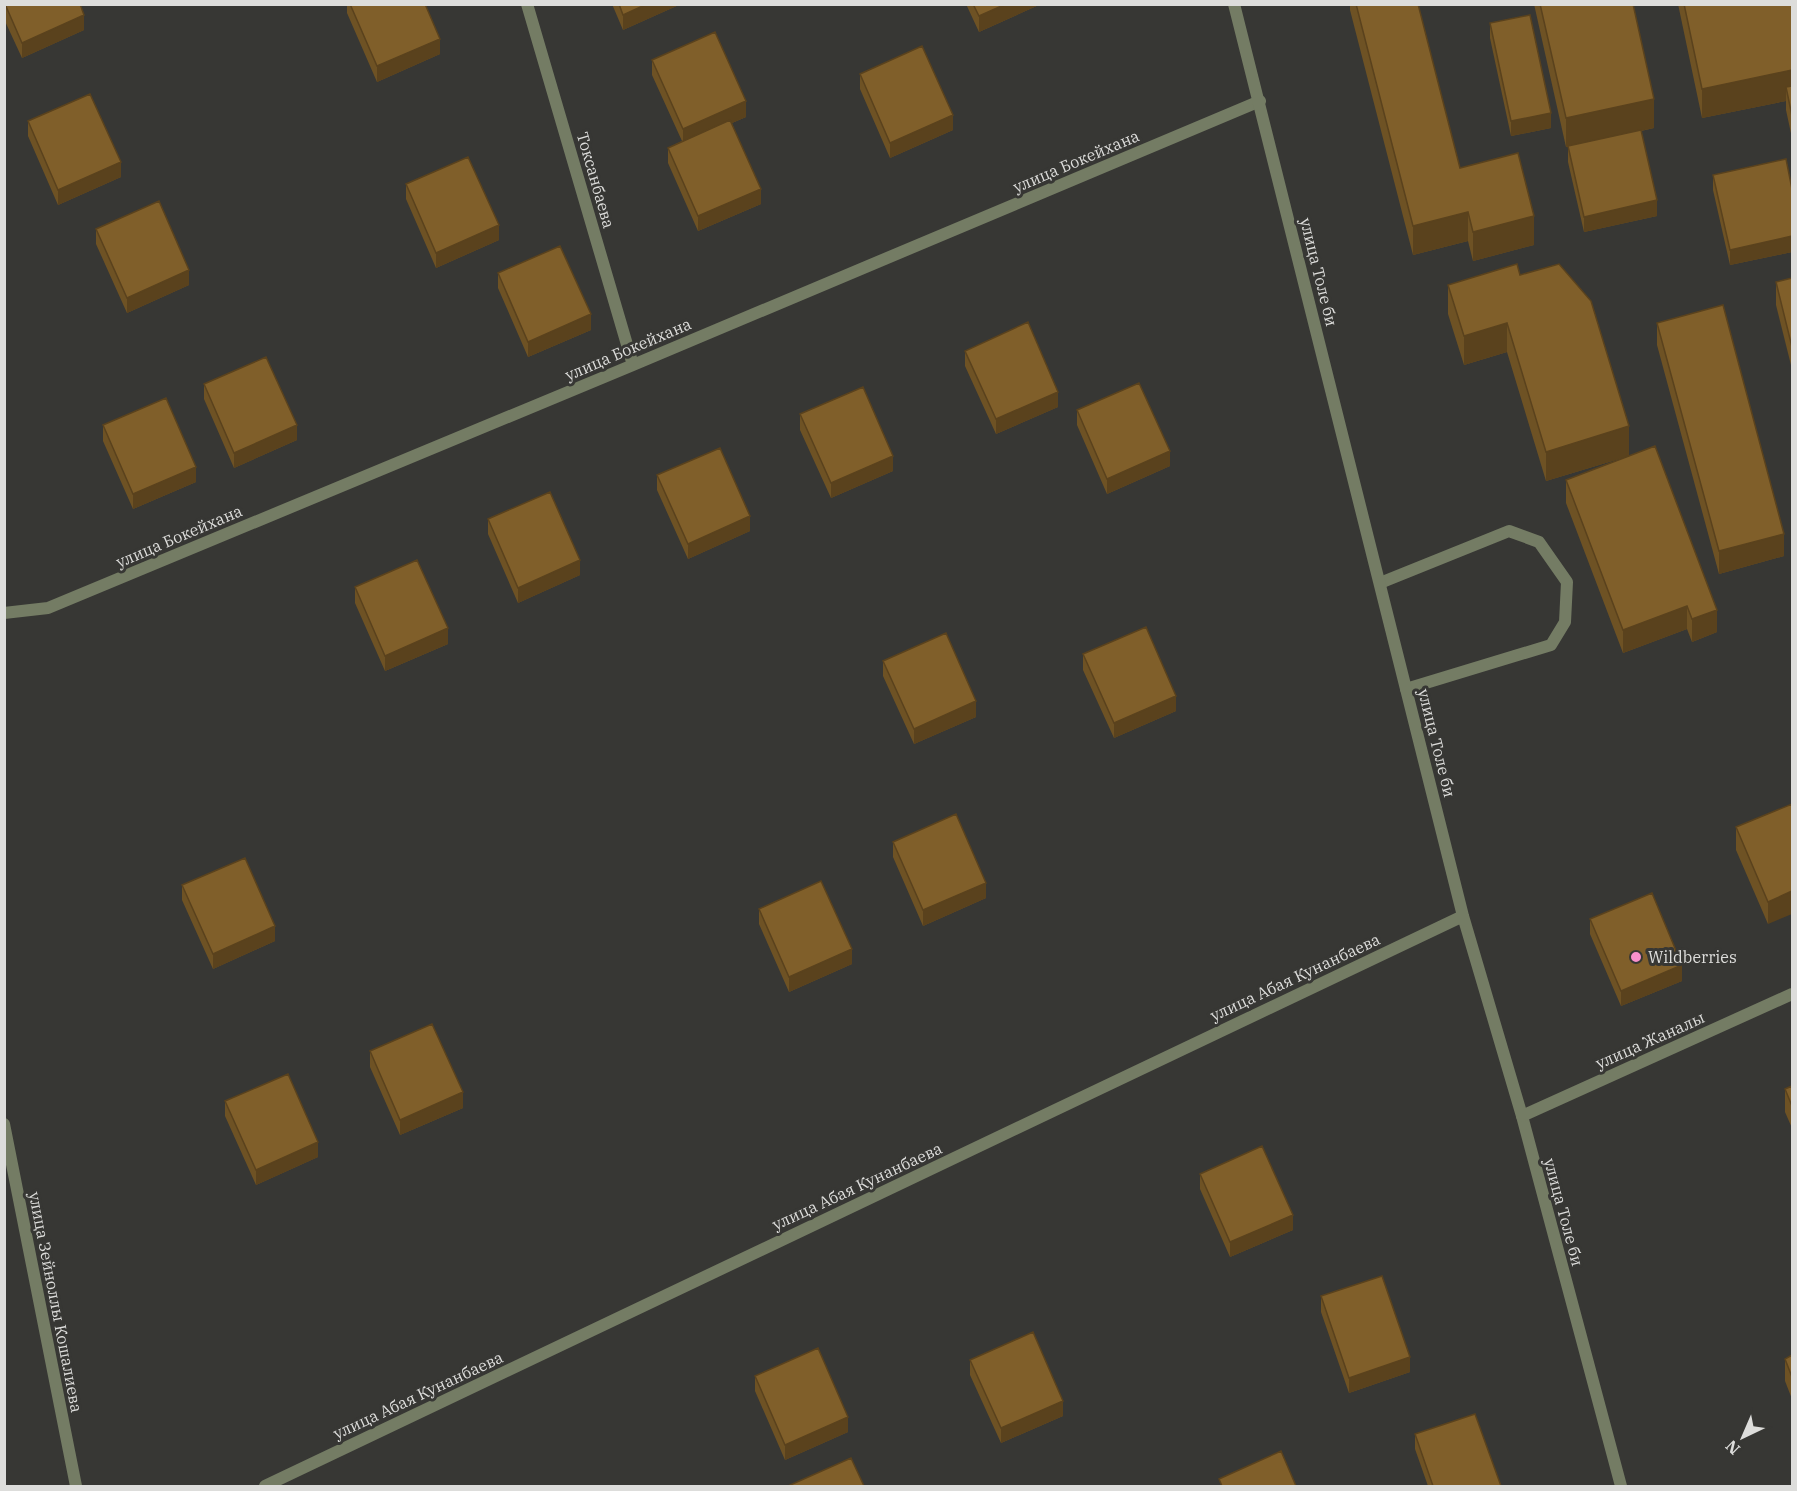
<svg xmlns="http://www.w3.org/2000/svg" width="1797" height="1491" font-family="'IBM Plex Serif',serif">
	<style>
		.lines { fill: none; stroke-linecap: round; stroke-linejoin: round }
		.service { stroke: #747c64; stroke-width: 12 }
		.minor { stroke: #747c64; stroke-width: 12 }
		.tertiary { stroke: #747c64; stroke-width: 12 }
		.wall { fill: #6e5224 }
		.shaded-wall { fill: #5a421d }
		.building { fill: #805f2a; stroke: #5a421d; stroke-width: 1.5 }
		.poi-dot { fill: #f890cc; stroke: #373734; stroke-width: 2 }
		.labels { text-anchor: middle; dominant-baseline: central; stroke-width: 6; stroke-linejoin: round; paint-order: stroke }
		.street-label { font-size: 16px; fill: #dddddb; stroke: #373734 }
		.poi-label { font-size: 16px; fill: #dddddb; stroke: #373734; text-anchor: start }
	</style>
	<rect width="100%" height="100%" fill="#373734"/>
	<g class="lines">
		<path class="service" d="M1380,583L1509,531L1539,542L1567,582L1565,622L1551,645L1406,689"/>
		<path class="minor" d="M527,4L633,365
			M4,613L48,608L633,365L1260,101
			M1522,1116L1621,1486
			M4,1124L76,1486"/>
		<path class="tertiary" d="M1234,4L1463,916L1522,1116L1792,994
			M265,1486L1463,916"/>
	</g>
	<path class="wall" d="M4,4L84,30L22,58L4,19Z
		M347,4H425L440,54L377,82L347,13Z
		M612,4H681L623,30Z
		M966,4H1041L979,32Z
		M1350,4H1418L1460,168L1534,245L1473,261L1468,241L1413,255L1350,10Z
		M1534,4H1633L1654,128L1641,131L1657,216L1584,232L1568,162V147H1566Z
		M1678,4H1792V138L1786,110V101L1702,118Z
		M1490,23L1551,128L1511,136L1490,38Z
		M652,60L746,117L732,123L761,204L698,231L668,163V148L682,141L652,75Z
		M860,74L953,130L890,158L860,89Z
		M28,121L121,177L58,205L28,136Z
		M1713,175L1792,189V252L1730,265L1713,190Z
		M406,184L499,240L436,268L406,199Z
		M96,229L189,285L127,313L96,244Z
		M498,273L591,330L528,357L498,288Z
		M1520,275L1629,456L1546,481L1507,352L1464,365L1448,314V285Z
		M1792,278V369L1776,305V282Z
		M1657,323L1784,556L1719,574L1657,345Z
		M965,351L1058,407L996,434L965,366Z
		M204,384L297,440L234,468L204,399Z
		M1077,410L1170,466L1107,494L1077,425Z
		M800,414L893,471L831,498L800,430Z
		M103,425L196,482L133,509L103,441Z
		M657,475L750,531L688,559L657,490Z
		M1566,480L1717,632L1692,642L1687,629L1623,653L1566,503Z
		M488,519L580,575L518,603L488,534Z
		M355,587L448,644L385,671L355,603Z
		M1083,654L1176,711L1114,738L1083,670Z
		M883,661L976,717L914,744L883,676Z
		M1792,804L1768,924L1736,850V827Z
		M893,842L986,898L923,926L893,857Z
		M182,885L275,941L213,969L182,900Z
		M759,909L852,964L789,992L759,924Z
		M1590,919L1682,981L1621,1006L1590,934Z
		M370,1051L463,1108L400,1135L370,1067Z
		M1792,1086V1128L1785,1112V1089Z
		M225,1101L318,1157L256,1185L225,1116Z
		M1200,1174L1293,1230L1230,1257L1200,1189Z
		M1321,1296L1410,1372L1349,1393L1321,1312Z
		M1792,1355V1399L1785,1381V1359Z
		M970,1360L1063,1416L1001,1443L970,1375Z
		M755,1376L848,1432L785,1460L755,1391Z
		M1415,1434L1501,1486H1428L1415,1449Z"/>
	<path class="shaded-wall" d="M647,4H681L623,30V15Z
		M1006,4H1041L979,32V16Z
		M84,15V30L22,58V43Z
		M440,39V54L377,82V66Z
		M1792,70V99L1786,87V101L1702,118V89Z
		M1654,99V128L1566,147V118Z
		M746,101V117L683,144V129Z
		M1551,113V128L1511,136V121Z
		M953,115V130L890,158V143Z
		M121,162V177L58,205V190Z
		M761,189V204L698,231V216Z
		M1657,200V216L1584,232V217Z
		M1468,212V241L1413,255V226Z
		M1534,216V245L1473,261V232Z
		M499,225V240L436,268V253Z
		M1792,236V252L1730,265V250Z
		M189,270V285L127,313V298Z
		M591,314V330L528,357V342Z
		M1507,323V352L1464,365V336Z
		M1058,392V407L996,434V419Z
		M297,425V440L234,468V453Z
		M1629,426V456L1546,481V452Z
		M1170,451V466L1107,494V479Z
		M893,456V471L831,498V483Z
		M196,467V482L133,509V494Z
		M750,516V531L688,559V544Z
		M1784,534V556L1719,574V551Z
		M580,560V575L518,603V588Z
		M1687,606V629L1623,653V630Z
		M1717,610V632L1692,642V619Z
		M448,628V644L385,671V656Z
		M1176,696V711L1114,738V723Z
		M976,701V717L914,744V729Z
		M986,883V898L923,926V910Z
		M1792,891V914L1768,924V902Z
		M275,926V941L213,969V954Z
		M852,949V964L789,992V977Z
		M1682,965V981L1621,1006V991Z
		M463,1092V1108L400,1135V1120Z
		M318,1142V1157L256,1185V1170Z
		M1293,1215V1230L1230,1257V1242Z
		M1410,1357V1372L1349,1393V1378Z
		M1063,1401V1416L1001,1443V1428Z
		M848,1417V1432L785,1460V1445Z"/>
	<path class="building" d="M5,4H80L84,15L22,43Z
		M350,4H425L440,39L377,66Z
		M619,4H647L623,15Z
		M973,4H1006L979,16Z
		M1356,4H1418L1460,168L1518,153L1534,216L1473,232L1468,212L1413,226Z
		M1540,4H1633L1654,99L1566,118Z
		M1684,4H1792V70L1702,89Z
		M1530,15L1551,113L1511,121L1490,23Z
		M715,32L746,101L683,129L652,60Z
		M922,46L953,115L890,143L860,74Z
		M1792,86V116L1786,87Z
		M90,94L121,162L58,190L28,121Z
		M730,120L761,189L698,216L668,148Z
		M1641,130L1657,200L1584,217L1568,146Z
		M468,157L499,225L436,253L406,184Z
		M1786,159L1792,189V236L1730,250L1713,175Z
		M159,201L189,270L127,298L96,229Z
		M560,246L591,314L528,342L498,273Z
		M1517,264L1520,275L1559,264L1591,301L1629,426L1546,452L1507,323L1464,336L1448,285Z
		M1792,278V347L1776,282Z
		M1723,305L1784,534L1719,551L1657,323Z
		M1028,322L1058,392L996,419L965,351Z
		M266,357L297,425L234,453L204,384Z
		M1139,383L1170,451L1107,479L1077,410Z
		M863,387L893,456L831,483L800,414Z
		M166,398L196,467L133,494L103,425Z
		M1655,446L1717,610L1692,619L1687,606L1623,630L1566,480Z
		M720,448L750,516L688,544L657,475Z
		M550,492L580,560L518,588L488,519Z
		M417,560L448,628L385,656L355,587Z
		M1146,627L1176,696L1114,723L1083,654Z
		M946,633L976,701L914,729L883,661Z
		M1792,804V891L1768,902L1736,827Z
		M956,814L986,883L923,910L893,842Z
		M245,858L275,926L213,954L182,885Z
		M821,881L852,949L789,977L759,909Z
		M1652,893L1682,965L1621,991L1590,919Z
		M432,1024L463,1092L400,1120L370,1051Z
		M288,1074L318,1142L256,1170L225,1101Z
		M1792,1086V1106L1785,1089Z
		M1262,1146L1293,1215L1230,1242L1200,1174Z
		M1382,1276L1410,1357L1349,1378L1321,1296Z
		M1033,1332L1063,1401L1001,1428L970,1360Z
		M818,1348L848,1417L785,1445L755,1376Z
		M1792,1355V1377L1785,1359Z
		M1475,1414L1501,1486H1433L1415,1434Z
		M1281,1451L1296,1486H1222L1219,1479Z
		M851,1458L864,1486H788Z"/>
	<circle class="poi-dot" cx="1636" cy="957" r="6"/>
	<g class="labels">
		<g class="street-label">
			<text transform="translate(1076 161) rotate(-23)">улица Бокейхана</text>
			<text transform="translate(596 180) rotate(74)">Токсанбаева</text>
			<text transform="translate(1319 272) rotate(76)">улица Толе би</text>
			<text transform="translate(628 349) rotate(-23)">улица Бокейхана</text>
			<text transform="translate(179 536) rotate(-23)">улица Бокейхана</text>
			<text transform="translate(1437 743) rotate(76)">улица Толе би</text>
			<text transform="translate(1295 977) rotate(-25)">улица Абая Кунанбаева</text>
			<text transform="translate(1650 1040) rotate(-24)">улица Жаналы</text>
			<text transform="translate(857 1186) rotate(-25)">улица Абая Кунанбаева</text>
			<text transform="translate(1564 1212) rotate(75)">улица Толе би</text>
			<text transform="translate(56 1302) rotate(79)">улица Зейноллы Кошалиева</text>
			<text transform="translate(418 1395) rotate(-25)">улица Абая Кунанбаева</text>
		</g>
		<g class="poi-label">
			<text x="1648" y="957">Wildberries</text>
		</g>
	</g>
	<rect width="1797" height="1491" fill="none" stroke="#dddddb" stroke-width="12"/>
	<g transform="translate(1743 1437) rotate(224)" stroke="#373734" stroke-width="4.5" paint-order="stroke">
	<path d="M0-4.5L10 22L0 15L-10 22Z" fill="#dddddb"/>
	<text y="-9" font-size="16" font-weight="bold" text-anchor="middle" fill="#dddddb">N</text>
	</g>
</svg>
